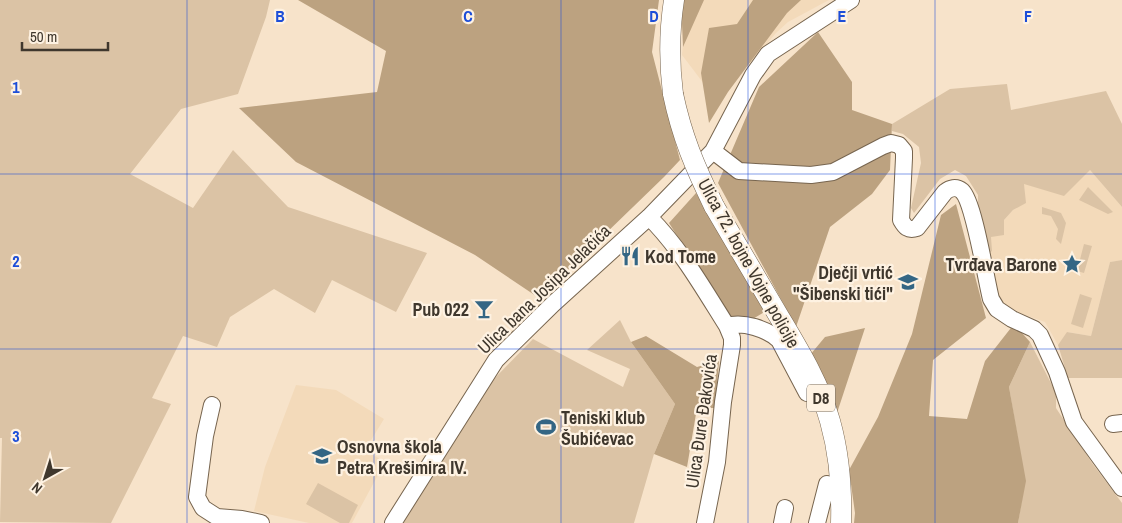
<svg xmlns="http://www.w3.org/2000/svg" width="1122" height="523" font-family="'Archivo Narrow',sans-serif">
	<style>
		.built { fill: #f3daba }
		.green { fill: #dbc3a5 }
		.forest { fill: #bca280 }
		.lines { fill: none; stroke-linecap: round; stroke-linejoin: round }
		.minor-casing { stroke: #77654f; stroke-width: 18 }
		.major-casing { stroke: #77654f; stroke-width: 21 }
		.minor { stroke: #fff; stroke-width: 16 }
		.major { stroke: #fff; stroke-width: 20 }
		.major-bridge-casing { stroke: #77654f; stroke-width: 21; stroke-linecap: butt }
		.major-bridge { stroke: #fff; stroke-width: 20 }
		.grid { fill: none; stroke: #1d4ed8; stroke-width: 1; stroke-opacity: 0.55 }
		.labels { text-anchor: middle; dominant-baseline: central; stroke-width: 4.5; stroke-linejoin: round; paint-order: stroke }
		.shield { fill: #fef2e2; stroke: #786f63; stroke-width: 1 }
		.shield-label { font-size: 16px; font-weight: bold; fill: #3f372d }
		.poi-label { font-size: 18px; font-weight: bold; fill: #3f372d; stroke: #fef2e2; text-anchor: start }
		.street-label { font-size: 18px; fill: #3f372d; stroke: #fef2e2 }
		.grid-label { font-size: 16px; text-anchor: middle; font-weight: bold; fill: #1d4ed8; stroke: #fef2e2; stroke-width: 4.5; stroke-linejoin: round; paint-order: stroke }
	</style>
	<rect width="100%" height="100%" fill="#f7e3ca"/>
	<path class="built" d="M687,0H829L788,22L776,33L717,101L682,55Z
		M1090,170L1122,207V260L1110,262L1091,336L1068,332L1058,345L1045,322L1000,306L986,255L991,237L1004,220L1013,210L1025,203L1024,184Z
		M296,385L336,390L384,419L365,450L385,462L352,523H309L254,511L265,467Z"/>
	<path class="green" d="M0,0H270L266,17L238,94L181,109L130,174L193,208L233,150L288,207L427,253L396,312L332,280L315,313L274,289L230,317L217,347L183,336L152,398L171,404L111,523L0,522L2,438H0Z
		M1007,84L1011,110L1106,91L1122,124V207L1090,170L1064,196L1024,184L1026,203L1013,210L1004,220V235L991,237L992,251L986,255L978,218V195L966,176L955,170L940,179L914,213L911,208L921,163L919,147L903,134L892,131V124L950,89Z
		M1088,187L1113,212L1108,214L1079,200Z
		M1042,207L1061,213L1066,223L1061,244L1056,239L1058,229L1051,216L1042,214Z
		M1084,244L1092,246L1084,273L1077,271Z
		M1122,260V378H1068L1058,345L1067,332L1091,336L1110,262Z
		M1080,294L1092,298L1083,328L1071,324Z
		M620,320L631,342L675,404L654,454L634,523H400L491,382L533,339L623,387L630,369L587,350Z
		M1030,342L1056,393V408L1092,463L1122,503V523H1018L1025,481L1009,387Z
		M318,483L358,505L349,523H340L306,504Z"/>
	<path class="forest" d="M298,0H659L652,52L680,160L664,177L539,298L475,255L296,162L239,108L377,92L386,51Z
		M681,0H704L683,47Z
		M753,0H801L787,13L728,92L709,123L701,73L709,28L737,24Z
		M818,32L852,82V110L892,124L890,170L872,194L830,227L796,327L718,183L759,87Z
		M696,193L766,311L736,329L669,223Z
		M956,204L986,318L933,360L929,416L967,419L985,361L1014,324L1030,342L1009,387L1026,481L1018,523H854L855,513L849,470L878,417L912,334L941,215Z
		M865,328L836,416L810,355L825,337Z
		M646,336L697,367L719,361L715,408H697L687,467L654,454L675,404L631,342Z"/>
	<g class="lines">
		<defs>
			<path id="minor" d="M713,151L739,171L811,175L833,172L883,146L891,143L899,145L904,151V158L901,220C905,227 908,231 917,228L945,192C950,188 956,186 962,191C974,202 986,280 991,299L997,309L1012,319L1034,329L1040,335L1057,372L1074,422L1122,488
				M649,217C681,249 703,288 727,326L732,338V345L723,402L717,462L705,523
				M727,326C743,321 767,329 779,340L807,393
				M212,405L205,436L197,497L203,508L217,517L242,519L261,523
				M1113,424L1122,423
				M393,523L496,360L553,304L649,217L713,151L753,75L768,54L851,0
				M782,523L785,508
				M817,523L827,484"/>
			<path id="major" d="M673,94C669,62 669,32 674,0
				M714,206C734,240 754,274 774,308C795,344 819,381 830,421C839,453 842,490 841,523"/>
		</defs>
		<use href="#minor" class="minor-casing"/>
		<use href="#major" class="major-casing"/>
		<use href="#minor" class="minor"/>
		<use href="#major" class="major"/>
		<defs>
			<path id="major-bridge" d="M673,94C682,137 695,167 714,206"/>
		</defs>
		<use href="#major-bridge" class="major-bridge-casing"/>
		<use href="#major-bridge" class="major-bridge"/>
	</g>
	<path class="grid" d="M187,0V523M374,0V523M561,0V523M748,0V523M935,0V523M0,174H1122M0,349H1122"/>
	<defs>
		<symbol id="restaurant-bare" viewBox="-9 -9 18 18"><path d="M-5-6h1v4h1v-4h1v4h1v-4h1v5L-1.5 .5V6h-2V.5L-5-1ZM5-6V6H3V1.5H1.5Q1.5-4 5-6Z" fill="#346684" stroke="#fef2e2" stroke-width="2.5" paint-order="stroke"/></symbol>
		<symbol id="sight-bare" viewBox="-9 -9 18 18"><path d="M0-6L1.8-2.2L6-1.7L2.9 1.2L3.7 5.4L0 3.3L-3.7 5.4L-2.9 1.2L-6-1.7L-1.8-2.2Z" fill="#346684" stroke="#fef2e2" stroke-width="2.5" paint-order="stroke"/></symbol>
		<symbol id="school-bare" viewBox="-9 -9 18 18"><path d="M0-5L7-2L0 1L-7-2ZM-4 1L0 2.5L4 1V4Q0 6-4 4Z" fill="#346684" stroke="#fef2e2" stroke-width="2.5" paint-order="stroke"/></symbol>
		<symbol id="bar-bare" viewBox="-9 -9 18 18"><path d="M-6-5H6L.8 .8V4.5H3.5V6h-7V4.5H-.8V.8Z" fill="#346684" stroke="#fef2e2" stroke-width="2.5" paint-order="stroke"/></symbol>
		<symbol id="stadium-bare" viewBox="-9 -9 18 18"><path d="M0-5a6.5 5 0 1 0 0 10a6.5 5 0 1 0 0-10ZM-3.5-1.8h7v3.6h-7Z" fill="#346684" stroke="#fef2e2" stroke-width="2.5" paint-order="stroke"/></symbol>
	</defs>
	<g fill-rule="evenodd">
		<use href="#restaurant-bare" x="616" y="242" width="28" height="28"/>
		<use href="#sight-bare" x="1058" y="250" width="28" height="28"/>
		<use href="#school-bare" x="894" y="268" width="28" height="28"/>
		<use href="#bar-bare" x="470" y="295" width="28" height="28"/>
		<use href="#stadium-bare" x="532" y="413" width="28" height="28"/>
		<use href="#school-bare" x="308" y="442" width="28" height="28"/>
	</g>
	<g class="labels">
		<rect class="shield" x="807" y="384.5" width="28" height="27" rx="4"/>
		<g class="shield-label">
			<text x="821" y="398">D8</text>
		</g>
		<g class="poi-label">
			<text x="645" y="256">Kod Tome</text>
			<text x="1057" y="264" text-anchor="end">Tvrđava Barone</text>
			<text x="893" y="272" text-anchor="end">Dječji vrtić<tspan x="893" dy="21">"Šibenski tići"</tspan></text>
			<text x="469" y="309" text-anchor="end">Pub 022</text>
			<text x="561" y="417">Teniski klub<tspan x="561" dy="21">Šubićevac</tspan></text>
			<text x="337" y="446">Osnovna škola<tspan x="337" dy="21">Petra Krešimira IV.</tspan></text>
		</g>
		<g class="street-label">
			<text transform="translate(749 263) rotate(61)">Ulica 72. bojne Vojne policije</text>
			<text transform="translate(544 289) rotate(-44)">Ulica bana Josipa Jelačića</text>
			<text transform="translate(701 421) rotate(-82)">Ulica Đure Đakovića</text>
		</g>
	</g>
	<g class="grid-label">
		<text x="280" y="22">B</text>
		<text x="468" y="22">C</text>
		<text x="654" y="22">D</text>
		<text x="842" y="22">E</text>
		<text x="1028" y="22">F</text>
		<text x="16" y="93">1</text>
		<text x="16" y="267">2</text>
		<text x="16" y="442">3</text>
	</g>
	<g transform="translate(45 478) rotate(219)" stroke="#fef2e2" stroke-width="4" paint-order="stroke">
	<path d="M0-4L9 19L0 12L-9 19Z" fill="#3f372d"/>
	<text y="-8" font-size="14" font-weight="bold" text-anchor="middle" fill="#3f372d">N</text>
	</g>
	<path d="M22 42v8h86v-8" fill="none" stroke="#3f372d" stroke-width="2.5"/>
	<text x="30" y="42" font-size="15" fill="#3f372d" stroke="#fef2e2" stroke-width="4" paint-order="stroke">50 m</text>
</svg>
